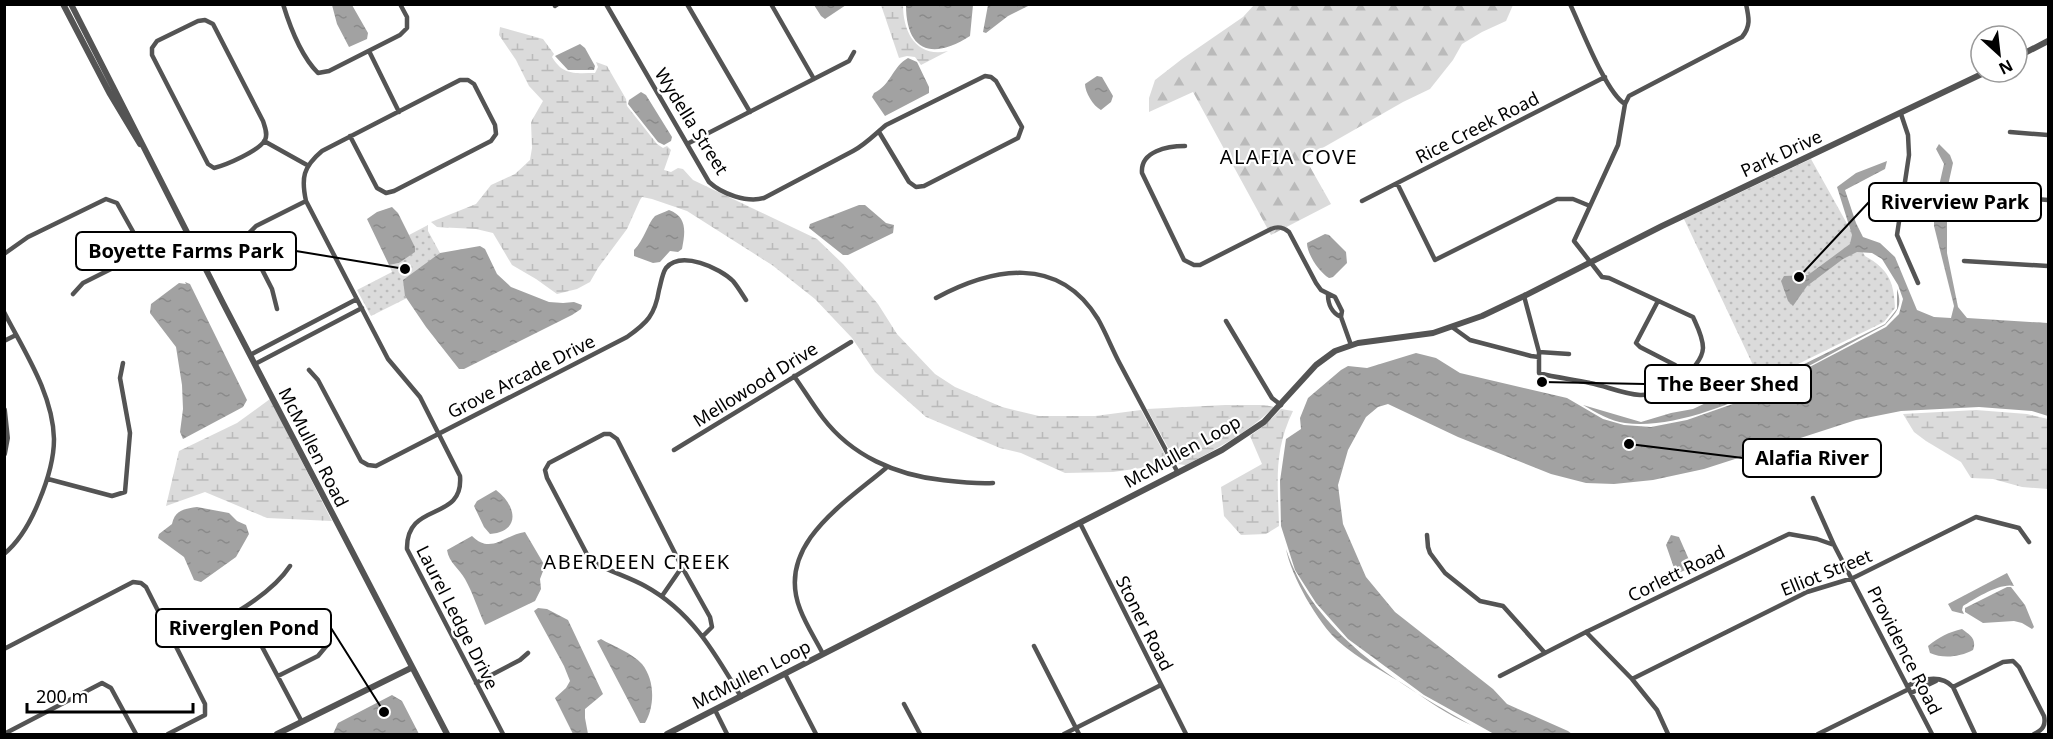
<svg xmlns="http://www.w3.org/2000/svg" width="2053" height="739" font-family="'Noto Sans',sans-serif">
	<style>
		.grass { fill: url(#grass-dots) }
		.forest { fill: url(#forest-firs) }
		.wetland { fill: url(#wetland-marsh) }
		.water { fill: url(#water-ripples) }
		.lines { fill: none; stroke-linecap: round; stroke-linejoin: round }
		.minor { stroke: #545454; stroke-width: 4.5 }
		.tertiary { stroke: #545454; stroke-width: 6 }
		.labels { text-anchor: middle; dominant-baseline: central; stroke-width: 4.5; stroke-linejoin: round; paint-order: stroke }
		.street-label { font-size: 18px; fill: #000; stroke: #fff }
		.neighbourhood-label { font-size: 20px; letter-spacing: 1.5px; fill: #000; stroke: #fff }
		.leader { fill: none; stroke: #000; stroke-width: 2 }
		.callout-dot { fill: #000; stroke: #fff; stroke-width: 2 }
		.callout { fill: #fff; stroke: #000; stroke-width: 2 }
		.callout-label { font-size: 20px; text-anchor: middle; font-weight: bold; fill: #000 }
	</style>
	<defs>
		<pattern id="grass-dots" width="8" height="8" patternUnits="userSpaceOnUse" patternTransform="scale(1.5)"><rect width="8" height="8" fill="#dbdbdb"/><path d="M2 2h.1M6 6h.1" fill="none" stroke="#bababa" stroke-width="1.8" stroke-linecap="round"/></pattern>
		<pattern id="forest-firs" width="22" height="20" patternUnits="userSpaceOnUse" patternTransform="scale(1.5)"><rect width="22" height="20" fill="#dbdbdb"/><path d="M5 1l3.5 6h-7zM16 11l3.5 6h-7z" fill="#bababa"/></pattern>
		<pattern id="wetland-marsh" width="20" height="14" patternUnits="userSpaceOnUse" patternTransform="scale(1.5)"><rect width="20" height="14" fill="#dbdbdb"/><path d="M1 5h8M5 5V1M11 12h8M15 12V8" fill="none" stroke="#bababa"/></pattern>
		<pattern id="water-ripples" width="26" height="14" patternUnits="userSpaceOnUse" patternTransform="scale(1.5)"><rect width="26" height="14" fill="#a2a2a2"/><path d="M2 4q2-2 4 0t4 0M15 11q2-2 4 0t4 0" fill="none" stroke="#8a8a8a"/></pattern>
	</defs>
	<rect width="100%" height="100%" fill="#fff"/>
	<path class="grass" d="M1811,159L1865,256C1888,269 1894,281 1895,308L1884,322L1761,382L1684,219Z
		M428,225V231L440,253L428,263L405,296L407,298L371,316L357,290L392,272L389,265L399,263L415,247L409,235Z"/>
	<path class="forest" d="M1254,5H1513L1506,21L1482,32L1462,44L1453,60L1430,89L1403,102L1305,158L1331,204L1271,235L1193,92L1149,112V98L1155,80L1182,59L1243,17Z"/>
	<path class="wetland" d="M881,5H903C903,33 917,58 948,51L921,65L915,57L907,56L899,58Z
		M500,27L543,39L554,54L552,57C563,76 576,73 595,73L598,67L596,62L607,66L626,99L627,106L657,144L663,148L667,146L671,150L664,170L671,172L678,168L683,169L693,180L817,239L843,264L878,304L897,334L935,374L955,387L1002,407L1039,416H1095L1141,410L1170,464L1113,472L1065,473L1021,453L1000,448L926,417L875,372L852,338L815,299L772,265L687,211L652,199L642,197L640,200L627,229L598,268L590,282L577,289L557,294L536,279L512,265L493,233L476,229L437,227L431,222L476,204L491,185L515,174L530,160L532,148L531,122L543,101L529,86L516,60L499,35Z
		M270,399L332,521L267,518L205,492L166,506L179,451L237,423Z
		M1225,405H1264L1274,407C1249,432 1218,448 1186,465L1177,464L1147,409Z
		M1281,409L1293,411C1273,452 1278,483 1279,526L1266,534L1241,535L1224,516L1221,487L1262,464L1250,436L1266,424Z
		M1976,410L2027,414L2048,419V489L2022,487L1993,479L1971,478L1961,462L1926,441L1914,432L1903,414Z"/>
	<path class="water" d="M332,5H352L368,33L367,39L349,47L337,24Z
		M814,5H846L825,19L821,16Z
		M906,5H973L970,36C933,60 906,52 906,5Z
		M988,5V4L1030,5L1008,16L986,33L983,32Z
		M580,44L585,48L595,66L594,70H568L555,56Z
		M908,58L917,62L929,87V93L885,116L872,97L874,93C890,86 893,66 908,58Z
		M1097,76L1102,77L1113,96L1111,102L1101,110C1093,106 1085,92 1085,84Z
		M641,92L646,95L672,137L671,141L664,145L658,142L628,104L629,100Z
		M1939,144L1950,155L1953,163L1947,190V253L1958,307L1967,318L2048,323V416L2032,411L1979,407L1901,411L1856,420L1704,469L1653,480L1614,484L1586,483L1551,474L1458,437L1388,404L1378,407L1366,417L1348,450L1338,485L1343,524L1366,577L1395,612L1493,689L1507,704L1568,731L1572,734H1494L1424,695L1348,639L1316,603L1295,570L1281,526L1280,481L1286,439L1301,429L1300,418L1308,398L1341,370L1348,366L1367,368L1416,353L1436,358L1460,373L1567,398L1603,419L1624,425L1651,427L1687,420L1750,398L1886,327L1899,314L1903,299L1898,285L1882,259L1872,253L1857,252L1843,259L1807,286L1793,306L1788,301L1781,281L1784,276L1808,275L1850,244L1852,235L1837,187L1856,173L1887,161L1885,169L1845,190L1856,223L1863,237L1880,243L1895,257L1917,310L1934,317L1951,318L1954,306L1934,226V208L1944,164L1936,149Z
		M859,205H865L886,223L894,225L893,233L848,255H843L809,228L810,224Z
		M392,207L398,213L415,247V252L399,263L389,265L367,219L377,212Z
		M669,210C688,217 685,233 682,249L678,252L670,251L660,262L653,263L634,256V250C644,240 648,223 655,216C659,214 665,212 669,210Z
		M1325,234L1329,235L1346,252L1347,263L1333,277L1329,278C1319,272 1307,254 1307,243Z
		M480,246L485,249L497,274L511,287L549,302L563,303L574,302L582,305L581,309L572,315L464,369H459L426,327L405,296L403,280L440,253Z
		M185,282L190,284L247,400L243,407L183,439L180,432L183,409L182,385L176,347L150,313L151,304L179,283L186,284Z
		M1897,289C1903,307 1897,312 1885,325C1817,360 1703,433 1625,423C1610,421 1597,413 1583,405L1641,422L1671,413L1693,409L1757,379L1760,384L1762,385L1885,324L1897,309Z
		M496,490C516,505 522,531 490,534L484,527L474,506L477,501Z
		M197,507L229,513L237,521L246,525L249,534L236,557L201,582L194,580L184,557L158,538L159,534L172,524C175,510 184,509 197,507Z
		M525,532L545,566L540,579L541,589L535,601L485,625C478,610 473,593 465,579C459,568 449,563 447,550L472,536C491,555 504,535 525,532Z
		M1671,535L1679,537L1690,562L1686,570L1680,572L1674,568L1666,545Z
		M1286,549C1314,634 1397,683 1471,725C1446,714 1430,702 1408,687C1385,672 1359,660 1338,641C1318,623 1291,576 1286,549Z
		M2007,573L2014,586C2001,582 1974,599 1963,606L1962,610L1964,614L1952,611L1948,604Z
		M2007,587H2011L2025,605L2034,627L2032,629L2022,623L2014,621L1983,623L1965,612V608Z
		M538,608L547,609L568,620L603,694L585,709V718L588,734H573L555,698L566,688L570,681L564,666L534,611Z
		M1962,629C1970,635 1977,639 1973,650C1960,657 1943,659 1930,653L1928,646C1939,637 1949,632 1962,629Z
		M601,639C613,646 632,653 642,664C655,680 655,706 645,723H640L597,641Z
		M392,695L402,701L419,734H333L338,723Z"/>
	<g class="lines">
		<path class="minor" d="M283,4C290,27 301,56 318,73L329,71L400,35L407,28V17L400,4
			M606,4L709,182C722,194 747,203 764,198L853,151C866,144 875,134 886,125L985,76L991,77L996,81L1022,127L1018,138L924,186L916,187L909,182L879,132
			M687,4L750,112
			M771,4L814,79
			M1570,4C1581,27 1606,93 1625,104
			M555,6L558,4
			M205,20L213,24L263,121C265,127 268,134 265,140C259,151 226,165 214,168L208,164L152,55V48L157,41L198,21Z
			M369,51L399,112
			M1901,114L1908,135L1909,155L1897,235L1918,283
			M2010,132L2048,135
			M350,136L377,188L386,193L394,191L491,141L496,134L495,125L474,84L468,80H460L322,151C303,167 301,178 306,201L388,359L420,397L460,476C464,523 406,500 407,549L503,734
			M264,141L307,165
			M687,144L849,61L854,52
			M1185,146C1168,146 1140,151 1142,173L1184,260L1194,265H1200L1271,229C1278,226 1283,227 1289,232L1316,283L1321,290L1335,297L1342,311L1341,317L1351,345
			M1397,183L1435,260L1557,199H1573L1590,206
			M1965,194L2048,200
			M1362,201L1605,77
			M4,254L28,237L106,199L117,203L140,244L135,257L83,283L73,294
			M1964,261L2048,266
			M1328,295C1328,304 1332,313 1341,317
			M1524,296L1539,352V373C1556,378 1573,379 1590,383C1606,386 1623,394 1640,395C1661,396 1702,370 1703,348C1703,337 1697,326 1693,317L1609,278L1602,277L1574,241L1618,145L1625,104L1629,96L1742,37C1751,26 1749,18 1746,4
			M936,298C992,268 1058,254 1098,319C1106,333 1112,349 1120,364C1139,400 1159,437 1178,473
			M1658,301L1636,343L1640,347L1675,365L1687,374
			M277,309L272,289L247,240L249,233L256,226L306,201
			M4,312C24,351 53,394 54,439C54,460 47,482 39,501C31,521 21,540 4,554
			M1226,321L1272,398L1281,405
			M1452,327L1470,340L1531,356L1539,357
			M4,341L16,335
			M1539,352L1569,354
			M250,355L357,299
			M255,364L362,308
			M309,370L318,380L361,461L368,465L376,466L627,337C647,323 655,315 659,290C661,283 662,274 666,268C681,250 720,268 733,281C738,287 742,294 746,300
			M794,376C804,390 813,405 823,418C852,456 896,475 942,480C959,482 975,484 993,483
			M674,450L851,342
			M48,479L112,496L125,492L130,433L120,378L123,363
			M1813,498L1834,545
			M1080,523L1186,734
			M1427,535L1428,547L1430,553L1445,573L1480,601L1503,606L1545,653
			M662,596L682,567
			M242,609L302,722
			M1586,632L1632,679L1657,710L1668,734
			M703,636L712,627L710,617L682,567L617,439L610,434H604L549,463L545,470L547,478L590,560C607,571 627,576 645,586C691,611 715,653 741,697
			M175,645C211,626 267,601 290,566
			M1034,646L1079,734
			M4,649L133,582L141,583L146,587L205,704V715L168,734
			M823,654C816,640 806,625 800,609C775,545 845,503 886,468
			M785,674L816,734
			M278,676L318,656L328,644
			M1500,676L1586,632L1789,534L1817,539L1834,545L1932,734
			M1632,679L1807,592L1853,578L1976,517L2019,528L2029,542
			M476,683L520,660L528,653
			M1907,686C1922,679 1941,674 1953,687L1975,734
			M1953,687L2003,662L2013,661L2019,667L2044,716C2046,725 2043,730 2034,734
			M1911,693L1936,681
			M904,704L920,734
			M715,710L727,734
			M4,734L102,683L111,688L136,734
			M1064,734L1161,685
			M1818,734L1909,689"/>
		<path class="tertiary" d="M63,4L110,94L140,144
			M71,4L223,303L447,734
			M2017,57L2048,41
			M4,410L7,438L4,454
			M277,734L411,668
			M667,734L1222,450L1264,422L1316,365L1335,351L1358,343L1433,333L1482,316L1524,296L1662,226L1986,72"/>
	</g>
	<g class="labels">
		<g class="street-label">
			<text transform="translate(692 121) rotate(58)">Wydella Street</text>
			<text transform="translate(1477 127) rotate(-27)">Rice Creek Road</text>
			<text transform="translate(1781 153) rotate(-25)">Park Drive</text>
			<text transform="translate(521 376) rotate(-27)">Grove Arcade Drive</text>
			<text transform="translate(755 384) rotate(-32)">Mellowood Drive</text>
			<text transform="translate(314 447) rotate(63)">McMullen Road</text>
			<text transform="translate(1182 451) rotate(-29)">McMullen Loop</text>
			<text transform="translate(1826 572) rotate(-22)">Elliot Street</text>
			<text transform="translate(1676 573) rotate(-26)">Corlett Road</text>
			<text transform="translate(458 617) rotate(63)">Laurel Ledge Drive</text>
			<text transform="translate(1145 623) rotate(63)">Stoner Road</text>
			<text transform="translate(1905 650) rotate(63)">Providence Road</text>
			<text transform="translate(751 674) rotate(-27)">McMullen Loop</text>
		</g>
		<g class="neighbourhood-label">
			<text x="1289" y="156">ALAFIA COVE</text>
			<text x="637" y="561">ABERDEEN CREEK</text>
		</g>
	</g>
	<path class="leader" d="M1799 277L1869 202M405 269L296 251M1542 382L1645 384M1629 444L1743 458M384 712L331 628"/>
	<g class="callout-dot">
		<circle cx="1799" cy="277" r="6"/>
		<circle cx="405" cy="269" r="6"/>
		<circle cx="1542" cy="382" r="6"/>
		<circle cx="1629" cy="444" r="6"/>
		<circle cx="384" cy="712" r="6"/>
	</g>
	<g class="callout">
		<rect x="1869" y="183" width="172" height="38" rx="6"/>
		<rect x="76" y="232" width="220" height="38" rx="6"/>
		<rect x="1645" y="365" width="166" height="38" rx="6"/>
		<rect x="1743" y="439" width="138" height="38" rx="6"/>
		<rect x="156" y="609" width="175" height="38" rx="6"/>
	</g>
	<g class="callout-label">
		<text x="1955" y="209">Riverview Park</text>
		<text x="186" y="258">Boyette Farms Park</text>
		<text x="1728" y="391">The Beer Shed</text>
		<text x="1812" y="465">Alafia River</text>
		<text x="244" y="635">Riverglen Pond</text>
	</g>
	<rect width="2053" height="739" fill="none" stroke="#000000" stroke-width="12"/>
	<g transform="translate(1999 54) rotate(153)"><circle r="28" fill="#ffffff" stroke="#999999" stroke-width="1.5"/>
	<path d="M0-4.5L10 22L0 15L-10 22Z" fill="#000000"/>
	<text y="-9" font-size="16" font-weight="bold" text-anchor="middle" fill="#000000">N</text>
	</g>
	<path d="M27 703v9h166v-9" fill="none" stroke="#000000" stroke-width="3"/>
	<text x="36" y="703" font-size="18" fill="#000000" stroke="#ffffff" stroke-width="4.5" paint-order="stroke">200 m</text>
</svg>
